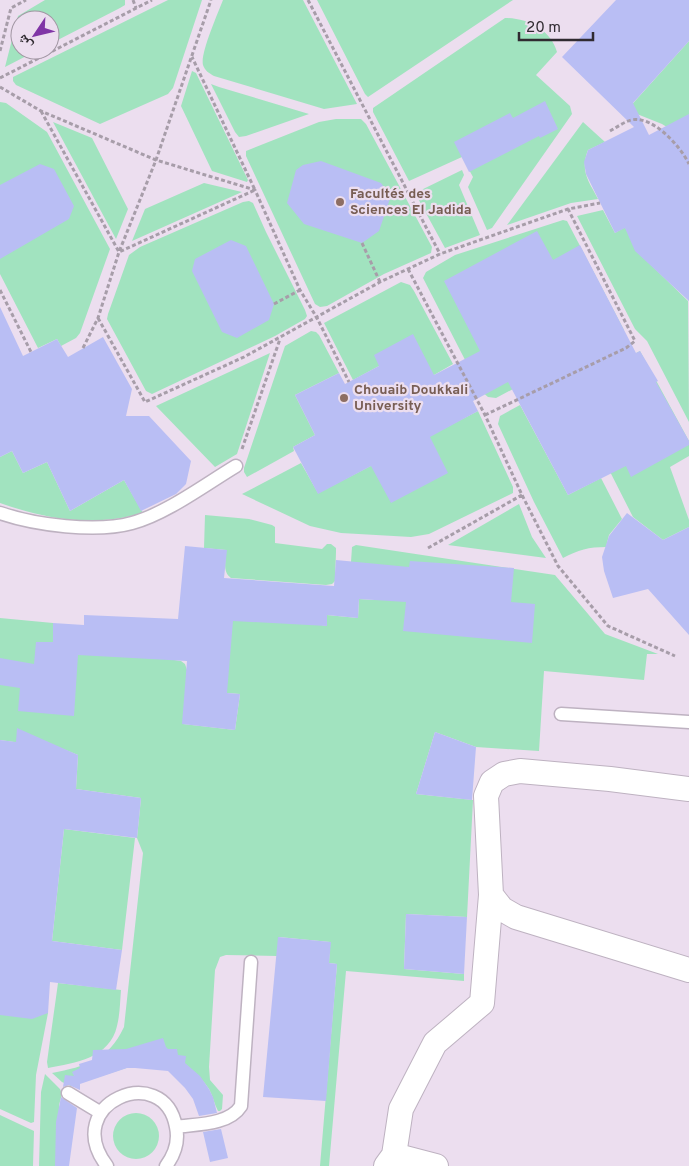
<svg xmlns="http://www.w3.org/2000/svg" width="689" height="1166" font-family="Overpass,'Noto Naskh Arabic',sans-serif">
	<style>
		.green { fill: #a1e3bf }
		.building { fill: #b9bef4 }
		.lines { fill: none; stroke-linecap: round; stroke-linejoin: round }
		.service-casing { stroke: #beb2c1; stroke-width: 15 }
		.minor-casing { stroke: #beb2c1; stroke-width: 26 }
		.path { stroke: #a79da9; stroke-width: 3; stroke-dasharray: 4 2.5; stroke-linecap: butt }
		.service { stroke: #fff; stroke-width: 12 }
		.minor { stroke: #fff; stroke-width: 24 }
		.education-dot { fill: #8d6e63; stroke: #ecdeef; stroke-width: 2 }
		.labels { text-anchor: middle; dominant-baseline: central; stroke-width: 4.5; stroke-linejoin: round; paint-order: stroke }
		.education-label { font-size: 14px; font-weight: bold; fill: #785e54; stroke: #ecdeef; text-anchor: start }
	</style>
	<rect width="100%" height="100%" fill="#ecdeef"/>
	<path class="green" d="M45,0H125V5L120,8L50,44V20H20V50H38L5,67L18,16Z
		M168,0H202L173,88L168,94L100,124L16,85L13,81V77Z
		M223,0H303L357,104L324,109L214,76C209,73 205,71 203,65C200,54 218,13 223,0Z
		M317,0H513L368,97L365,94Z
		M505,18C528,18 551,30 557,52L536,75L570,106L572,114L492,228L487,230L468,187L473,177L462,157L409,181L373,112V108Z
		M689,41V141L662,124L627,110Z
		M192,71L196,73L248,180L247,182L212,171L181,106Z
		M211,84L219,87L309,114L246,136L239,137L235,132Z
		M0,102L6,103L47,132L110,249L80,333L76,338L61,346L57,339L38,348L0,274Z
		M336,119H361L366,124L432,247L431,253L384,274L327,306L320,307L315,304L246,156V151L319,122Z
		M53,122L92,138L128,209L116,239Z
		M583,122L605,142L588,150C580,171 588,180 598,199L571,203L507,225Z
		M462,170L464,175L459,185L480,235L445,248L415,193Z
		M204,183L242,192L132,241L145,209Z
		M249,201L253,203L266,232L305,310L307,316L305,319L275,336L152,394L146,391L107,319L108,314L129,255L140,247L243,202Z
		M603,210L615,233L625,227L647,261L688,301L689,422L647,341L635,329L577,216Z
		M563,220L567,221L624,330L496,398L488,397L481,391L423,278L426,272L455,255Z
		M401,282L410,285L414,291L453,364L434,375L379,366L353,380L324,323Z
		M311,331L316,332L319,335L339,373L295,395L315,435L293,447L294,451L247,477L244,472V468L285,346Z
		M640,351L689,441V456L670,467L689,520V527L663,540L633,517L569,391L572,387Z
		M270,353L237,454L215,467L156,406Z
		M520,405L568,495L601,478L622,519L609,535L606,547C589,547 578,550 563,558L534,502L498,424L500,416Z
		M478,411L513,487V493L429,534L411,537L341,533L310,526L242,494L301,463L318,493Z
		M12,451L23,473L47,462L70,511L124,480L143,513C92,527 49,520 0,503V457Z
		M519,504L532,537L546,558L448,545Z
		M205,515L249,519L272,525L275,527V543L322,549L327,544H331L336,548V552L335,581L332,584L326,585L231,578C222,572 226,560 226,550L204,548Z
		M356,545L555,575L605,634L658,654H647L644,680L544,671L539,751L476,747L435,732L416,794L473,800L467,917L406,914L404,969L464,974V981L346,971L329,1166H320L337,964L329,963L330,942L279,937L277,956L226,955L220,957L215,970L209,1067L210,1080L223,1095L222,1109L220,1111H218C214,1104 213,1096 209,1089C199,1073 181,1065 166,1055L71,1086L62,1082L52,1073C86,1066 108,1061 124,1027L143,853L137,838L141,798L76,789L78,755L63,749L0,740V618L53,623V642L181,661L185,664L187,670L183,724L235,730L240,694L227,693L195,603L327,626V615L358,618L359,599L375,600L351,562L352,547Z
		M64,829L135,838L122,950L52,941Z
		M58,983L121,990C120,1002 120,1014 117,1026C110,1058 75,1063 48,1068L47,1062Z
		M48,1013L36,1075L34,1122L31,1123L0,1109V1015Z
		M45,1074L60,1089L62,1094L59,1105L63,1166H39L41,1092Z
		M113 1136a23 23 0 1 1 46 0a23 23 0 1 1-46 0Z
		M0,1115L34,1131L33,1166H0Z"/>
	<path class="building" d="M616,0H689V41L633,103L649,135L689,114V301L635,251L625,228L615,233L586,174L584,162L588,150L634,127L562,57Z
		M545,101L558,129L540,138L539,136L469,172L454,142L510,113L513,118Z
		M321,161L381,183L391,196L379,231L362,243L304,224L287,203L296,170L303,165Z
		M40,164L54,169L74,206L69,219L0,259V185Z
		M537,231L553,260L580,245L636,353L640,351L658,381L656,382L689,441V445L631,477L626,466L568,495L508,382L473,401L478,411L430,437L448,473L391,503L371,466L318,494L293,447L315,435L295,395L339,373L345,384L379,366L374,355L413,334L434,375L480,351L444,281Z
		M231,240L246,246L274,304L269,320L237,338L222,332L192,271L195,259Z
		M0,307L23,356L57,339L68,357L103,337L132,389L126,416H149L191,461L186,484L176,494L141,511L124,480L70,511L47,462L23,473L12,451L0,457Z
		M627,513L663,540L689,527V635L648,589L613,598L604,571L602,557L609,536Z
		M185,546L227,550L224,578L334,586L336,560L409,567L410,561L514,568L511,602L535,604L532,643L403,631L406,602L359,599L358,618L327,615V626L233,621L227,693L240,694L235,730L182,724L187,661L78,655L74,716L18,711L20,688L0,685V658L34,664L36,642H53V623L84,625V615L178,619Z
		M17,728L78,755L76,789L141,798L137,838L64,829L52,941L122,950L116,990L50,982L48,1013L32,1019L0,1015V740L16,742Z
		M435,732L476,747L472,800L416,794Z
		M406,914L467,917L464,974L404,969Z
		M278,937L331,942L329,963L337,964L326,1101L263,1097Z
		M163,1038L166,1047L168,1049H177L178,1055L186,1056L185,1063L200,1076L209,1089L213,1097L217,1113L199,1116L193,1099L185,1088L168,1071L135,1068H127L80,1084V1090L69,1085L63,1087L65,1075L74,1076L72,1072L80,1068L79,1064L92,1060L93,1050L126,1049Z
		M61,1097L77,1108L69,1166H55L56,1122Z
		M221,1129L228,1158L210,1162L203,1132Z"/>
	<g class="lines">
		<defs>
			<path id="service" d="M0,513C35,525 96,533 132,523C166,514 206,484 236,466
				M561,714L689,722
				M68,1093L101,1113
				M176,1127C197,1124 229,1125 241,1106L251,962
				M107,1166C59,1103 164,1060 176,1127C179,1141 175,1154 166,1166"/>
			<path id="minor" d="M689,789L610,779L520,771L504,774L492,782L486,796L491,895L502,909L516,917L689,970
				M394,1155L436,1166
				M386,1166L394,1155L401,1109L435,1043L482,1003L491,895"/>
		</defs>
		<use href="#service" class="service-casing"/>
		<use href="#minor" class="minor-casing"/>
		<path class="path" d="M133,0L136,8
			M308,0L440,254
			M0,51L11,8L26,0
			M0,78L152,0
			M0,87L41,111L156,160L255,190L300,290L317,318L349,382
			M41,111L119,252L255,190L192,57
			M610,131C617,127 624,122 631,120C653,115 681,147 689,164
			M362,243L380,282
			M408,269L485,415L522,495L558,566L608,626L675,656
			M0,290L31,352
			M274,304L300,290
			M98,318L145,402L244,357L380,282L440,254L568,209L600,203
			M83,348L98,318L119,252L156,160L211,0
			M485,415L626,348L635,341L568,209
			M242,449L280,339
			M428,548L522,495"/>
		<use href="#service" class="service"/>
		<use href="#minor" class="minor"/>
	</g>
	<g class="education-dot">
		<circle cx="340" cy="202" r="5"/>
		<circle cx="344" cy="398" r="5"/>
	</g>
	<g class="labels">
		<g class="education-label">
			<text x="350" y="194">Facultés des<tspan x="350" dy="16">Sciences El Jadida</tspan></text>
			<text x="354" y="390">Chouaib Doukkali<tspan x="354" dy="16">University</tspan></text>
		</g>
	</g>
	<g transform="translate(35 35) rotate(235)"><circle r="24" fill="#ecdeef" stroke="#a196a3"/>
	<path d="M0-4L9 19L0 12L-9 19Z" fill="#8035a6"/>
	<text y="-8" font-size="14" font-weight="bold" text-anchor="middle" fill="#302b31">ش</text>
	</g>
	<path d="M519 32v8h74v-8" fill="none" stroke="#302b31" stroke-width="2.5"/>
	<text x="526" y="32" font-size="15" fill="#302b31" stroke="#ecdeef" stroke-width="4" paint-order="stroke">20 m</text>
</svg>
